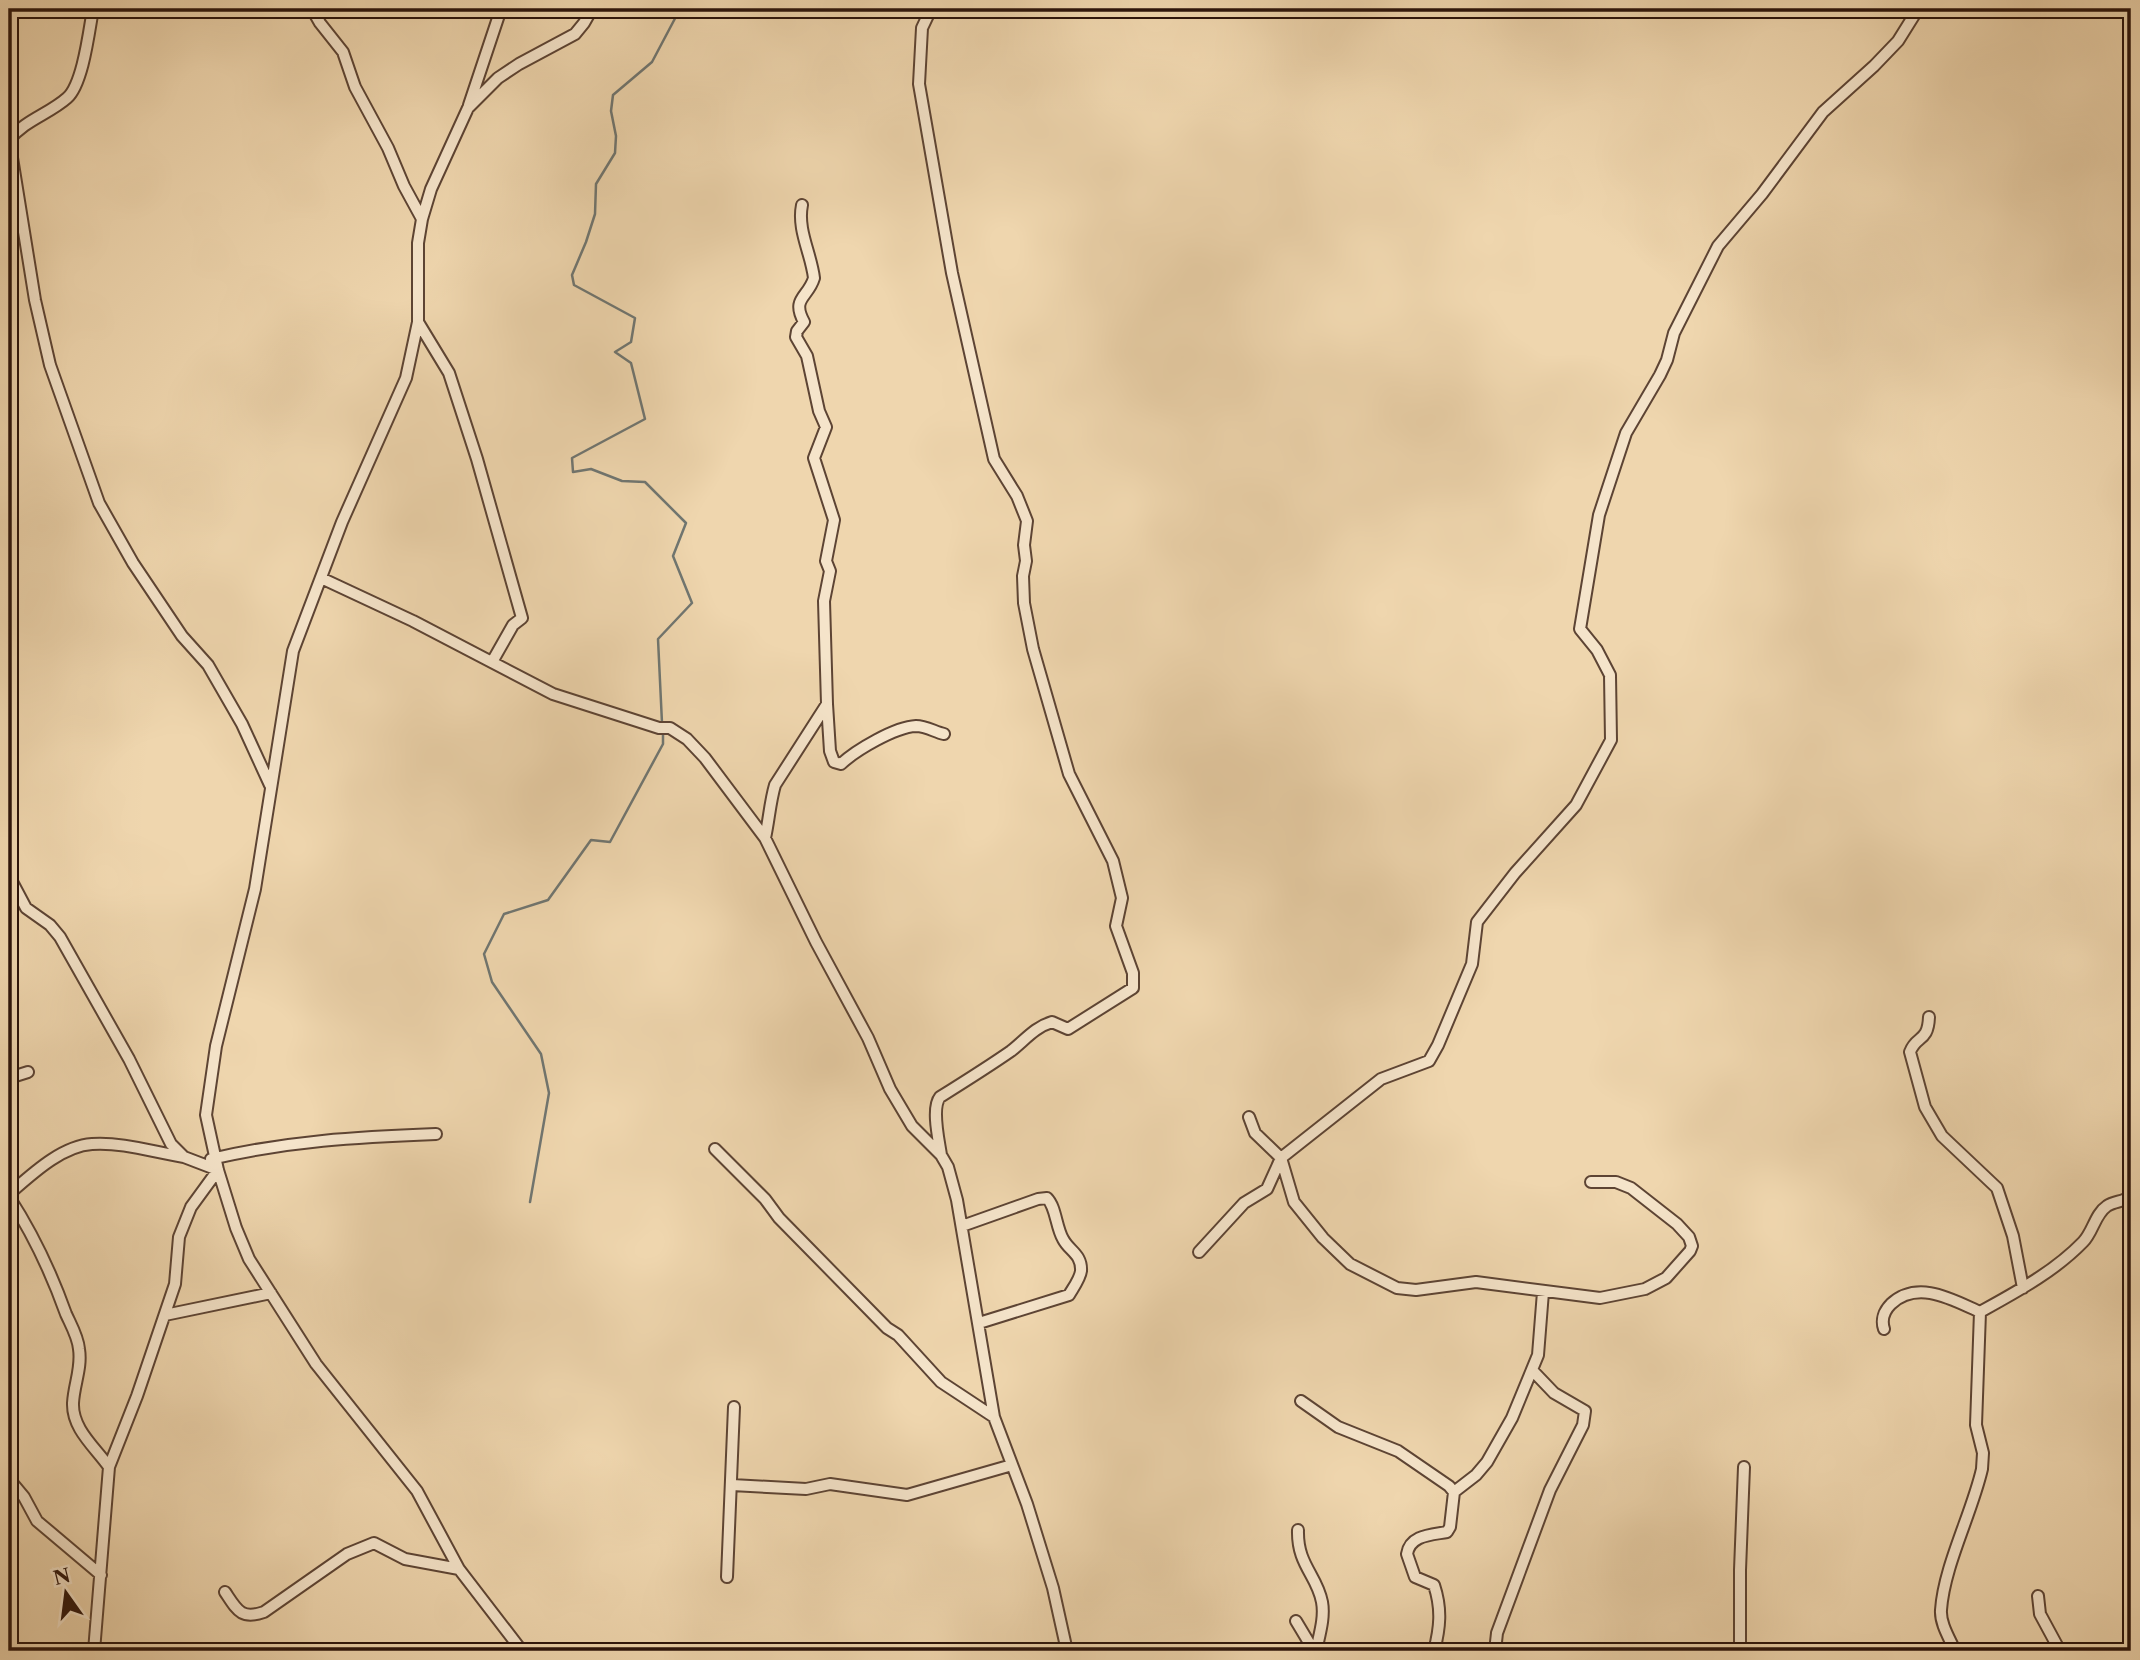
<svg xmlns="http://www.w3.org/2000/svg" width="2140" height="1660" font-family="'Libre Caslon Text',serif">
	<style>
		.lines { fill: none; stroke-linecap: round; stroke-linejoin: round }
		.stream { stroke: #707671; stroke-width: 2.5 }
		.street-casing { stroke: #5d4434; stroke-width: 14 }
		.street { stroke: #f5e4ca; stroke-width: 10 }
	</style>
	<rect width="100%" height="100%" fill="#efd6ae"/>
	<filter id="stains"><feTurbulence type="fractalNoise" baseFrequency=".00286" numOctaves="4"/><feColorMatrix values="0 0 0 0 .2 0 0 0 0 .09 0 0 0 0 .02 0 0 0 .5 -.17"/></filter>
	<radialGradient id="worn" r=".72"><stop offset=".6" stop-color="#630" stop-opacity="0"/><stop offset="1" stop-color="#630" stop-opacity=".3"/></radialGradient>
	<g class="lines">
		<path class="stream" d="M662,723L658,639L692,603L673,556L686,523L645,482L622,481L591,469L573,472L572,458L645,419L631,363L615,352L631,342L635,318L574,285L572,275L586,242L595,214L596,184L615,153L616,136L611,111L613,95L652,62L680,9
			M530,1202L549,1093L541,1054L492,982L484,954L504,914L548,900L591,840L610,842L663,744V730"/>
		<defs>
			<path id="street" d="M312,9L320,23L343,52L355,87L388,148L404,186L422,219
				M931,9L922,28L919,84L952,273L994,459L1017,496L1027,521L1024,545L1026,561L1023,576L1024,603L1033,649L1069,774L1113,861L1122,898L1116,926L1133,973V988L1068,1029L1052,1022C1035,1027 1025,1040 1011,1051C988,1067 964,1082 940,1097C931,1108 939,1141 941,1155
				M469,105L501,9
				M9,139L35,300L50,365L99,503L133,563L182,636L208,665L242,724L270,785
				M9,140C25,120 49,114 67,98C83,84 89,31 93,9
				M418,322L449,373L477,459L522,618L513,625L492,662
				M321,578L413,621L553,694L659,728H670L687,739L705,758L765,838L816,942L868,1038L890,1089L912,1126L941,1155L948,1167L957,1200L994,1417L1027,1504L1053,1588L1067,1651
				M827,704L830,751L834,762L841,764C856,750 895,727 916,726C926,726 935,732 944,734
				M765,838C769,820 770,802 775,785L827,704L824,601L830,571L826,561L834,520L814,458L826,427L819,411L807,356L796,337L797,331L804,322C791,298 808,298 814,278C811,253 797,230 802,205
				M9,876L26,908L50,925L60,937L129,1059L171,1144L184,1157L218,1170
				M1929,1017C1928,1043 1916,1035 1910,1052L1925,1107L1942,1136L1997,1188L2013,1236L2023,1288
				M9,1078L28,1072
				M1249,1117L1255,1133L1281,1158L1294,1202L1323,1238L1350,1264L1397,1288L1416,1290L1476,1282L1600,1298L1645,1289L1666,1278L1690,1251L1692,1246L1689,1237L1677,1224L1631,1188L1616,1182H1591
				M715,1149L765,1199L779,1218L887,1328L898,1335L941,1382L994,1417
				M211,1159C288,1141 357,1137 436,1134
				M9,1194C31,1175 61,1146 92,1144C123,1142 153,1152 184,1157
				M9,1197C33,1234 51,1272 66,1314C71,1325 78,1337 79,1349C82,1368 74,1384 73,1403C72,1429 95,1447 109,1467
				M962,1226L1038,1199L1047,1198C1056,1207 1056,1227 1063,1239C1069,1251 1082,1254 1081,1271C1080,1279 1073,1288 1069,1295L979,1323
				M1199,1252L1244,1203L1267,1189L1281,1158L1381,1079L1429,1061L1438,1045L1472,964L1477,922L1515,873L1576,805L1611,740L1610,675L1597,650L1580,629L1599,515L1626,433L1660,375L1667,360L1674,333L1718,246L1762,194L1823,112L1874,66L1898,41L1918,9
				M165,1315L271,1293
				M1884,1329C1881,1320 1884,1311 1891,1304C1918,1279 1953,1300 1980,1312
				M1301,1401L1338,1427L1398,1451L1449,1486L1454,1492L1450,1527L1447,1532C1431,1535 1410,1535 1407,1554L1415,1577L1434,1585C1442,1609 1440,1628 1434,1651
				M9,1479L24,1497L37,1521L101,1575
				M732,1485L806,1489L830,1484L907,1495L1012,1465
				M1454,1492L1476,1475L1487,1462L1512,1418L1538,1355L1543,1292
				M1298,1530C1297,1565 1317,1575 1322,1602C1325,1618 1319,1636 1316,1651
				M727,1577L734,1407
				M225,1592C237,1610 241,1620 264,1612L347,1554L374,1543L405,1559L459,1569
				M2038,1596L2040,1614L2060,1651
				M1296,1621L1314,1651
				M94,1651L109,1467L137,1396L175,1284L179,1237L191,1207L218,1170
				M522,1651L459,1569L417,1491L316,1364L249,1259L236,1228L218,1170L206,1115L216,1046L255,889L293,651L342,522L406,378L418,322V243L422,219L431,189L468,108L498,78L519,64L575,34L584,23L592,9
				M1495,1651L1497,1633L1550,1490L1583,1425L1585,1411L1554,1393L1532,1370
				M1740,1651V1570L1744,1467
				M1955,1651C1950,1639 1940,1624 1941,1610C1944,1566 1972,1513 1982,1469L1983,1453L1976,1425L1980,1312C2016,1292 2054,1272 2083,1242C2093,1232 2095,1214 2107,1206C2114,1201 2124,1202 2131,1196
				M2122,1651L2131,1646"/>
		</defs>
		<use href="#street" class="street-casing"/>
		<use href="#street" class="street"/>
	</g>
	<rect width="2140" height="1660" fill="none" stroke="#efd6ae" stroke-width="35"/>
	<rect x="10" y="10" width="2119" height="1639" fill="none" stroke="#2c140b" stroke-width="3.5"/>
	<rect x="18" y="18" width="2105" height="1625" fill="none" stroke="#2c140b" stroke-width="2"/>
	<g transform="translate(66 1593) rotate(346)" stroke="#f5e4ca" stroke-width="5" paint-order="stroke">
	<path d="M0-5L12 26L0 18L-12 26Z" fill="#2c140b"/>
	<text y="-10" font-size="19" font-weight="bold" text-anchor="middle" fill="#2c140b">N</text>
	</g>
	<rect width="100%" height="100%" filter="url(#stains)"/>
	<rect width="100%" height="100%" fill="url(#worn)"/>
</svg>
